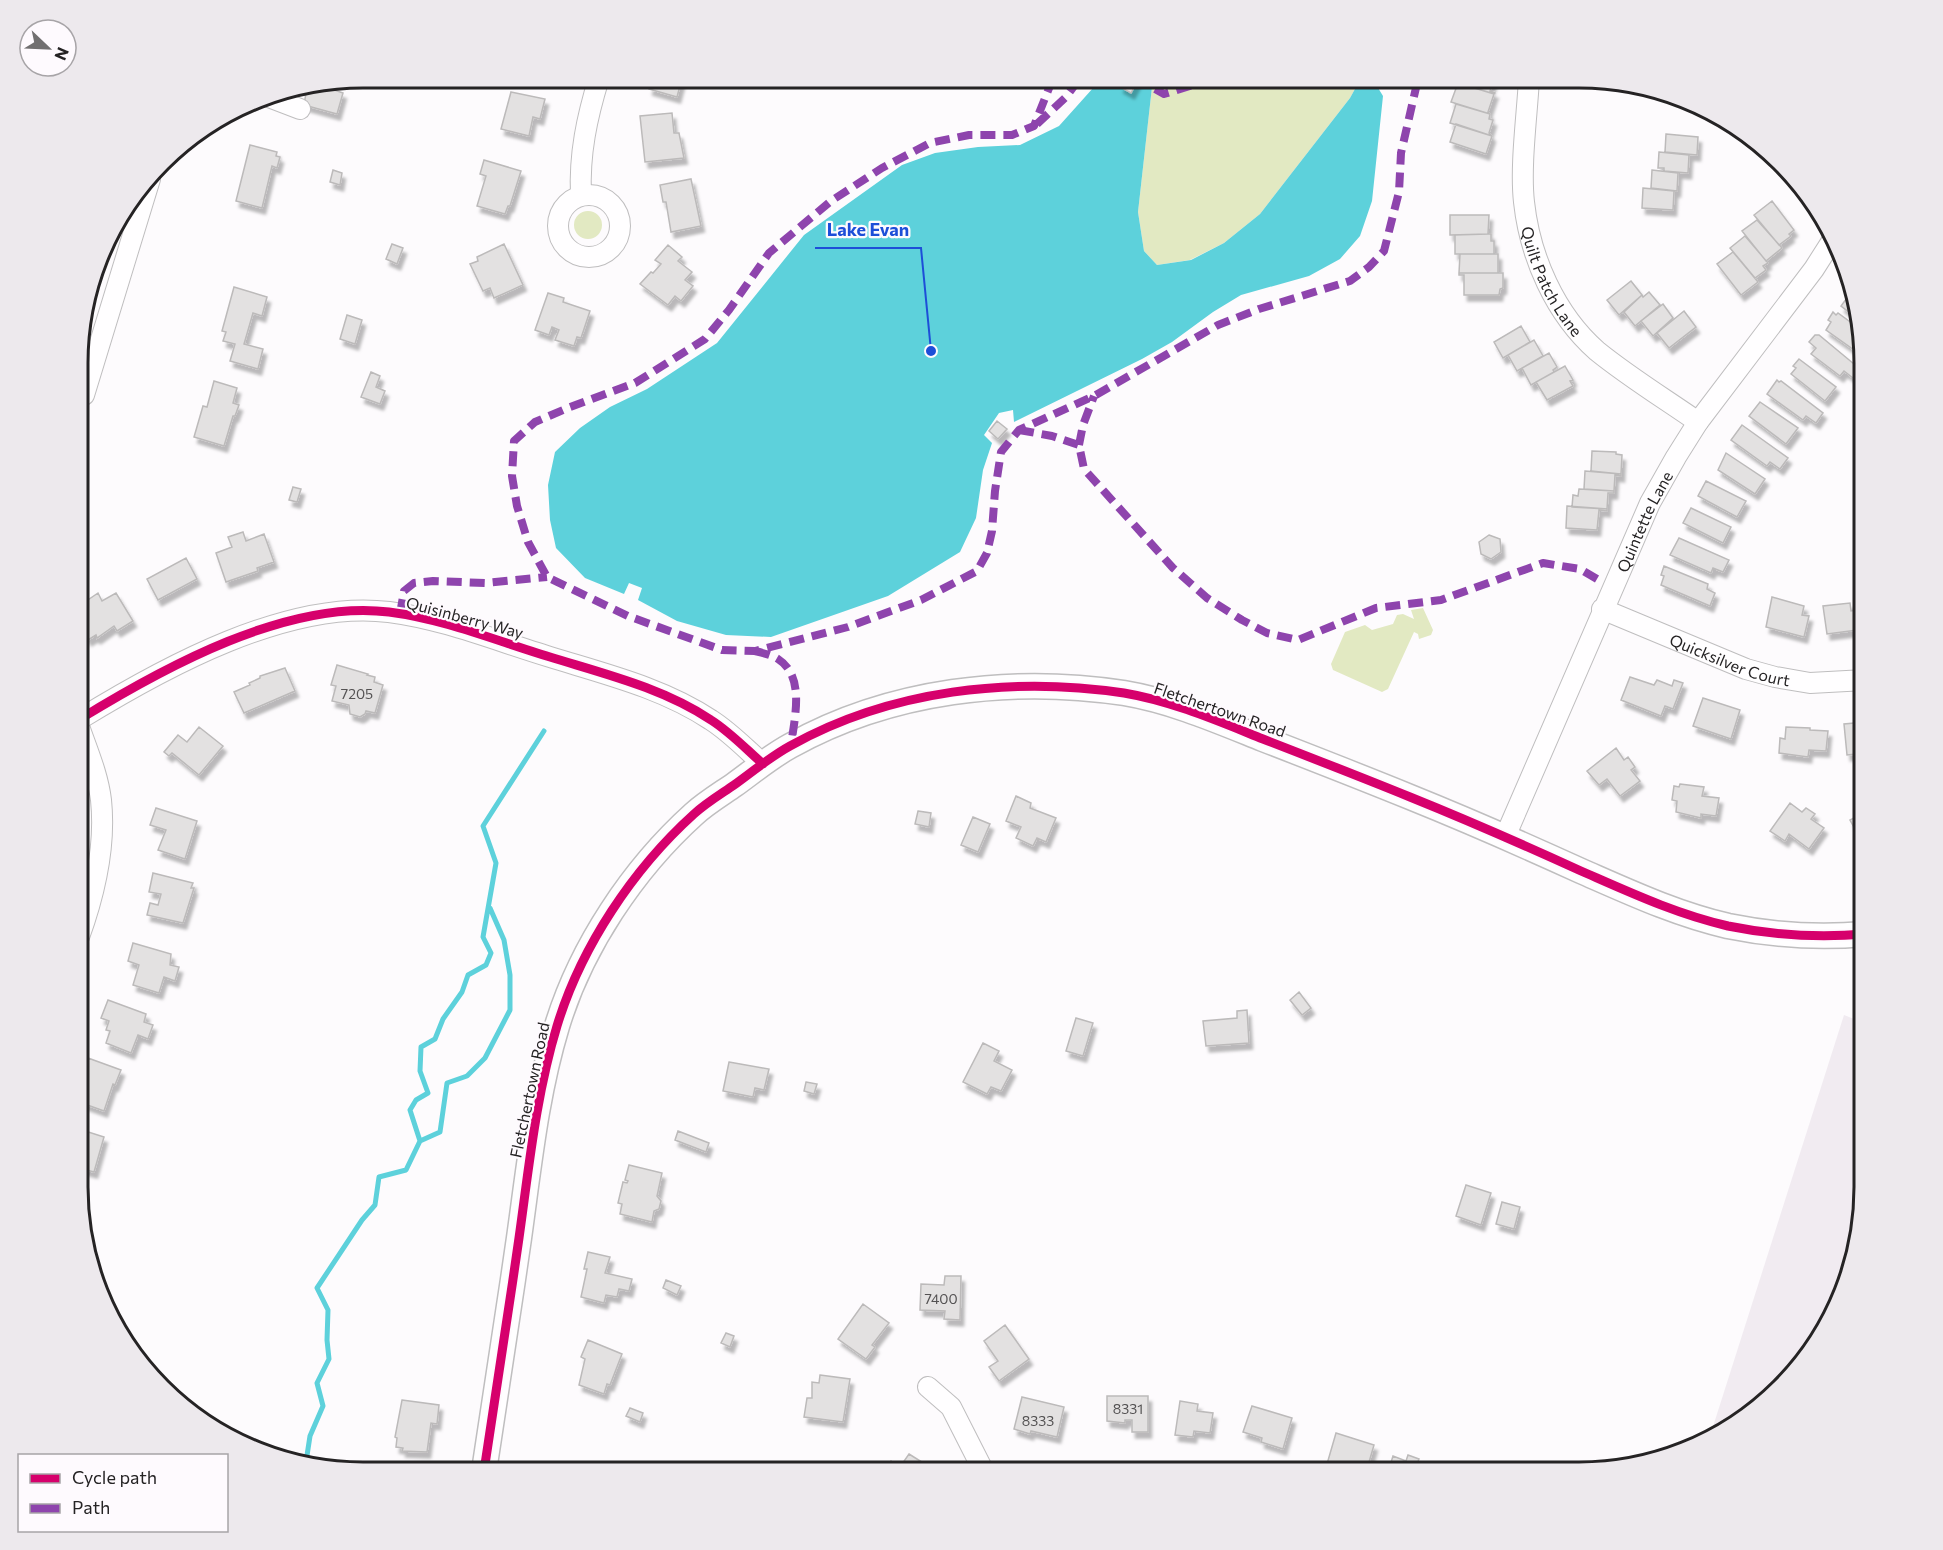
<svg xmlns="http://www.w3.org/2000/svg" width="1943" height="1550" font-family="Commissioner,sans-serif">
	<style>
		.built { fill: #f1ebf1 }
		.green { fill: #e2e9c2 }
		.water { fill: #5dd1db }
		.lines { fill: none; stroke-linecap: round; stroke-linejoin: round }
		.stream { stroke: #5dd1db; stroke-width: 5 }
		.building { fill: #e3e1e1; stroke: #bcbaba; stroke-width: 1.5; filter: url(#shadow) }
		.minor-casing { stroke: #bfbebf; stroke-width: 22 }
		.tertiary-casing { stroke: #bfbebf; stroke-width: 27 }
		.minor { stroke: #fffeff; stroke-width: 20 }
		.tertiary { stroke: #fffeff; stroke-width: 24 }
		.quiet { stroke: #8e44ad; stroke-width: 8; stroke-dasharray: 15 8; stroke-linecap: butt }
		.cycleway-casing { stroke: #fefafe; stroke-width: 13 }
		.cycleway { stroke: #d6006c; stroke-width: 9 }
		.labels { text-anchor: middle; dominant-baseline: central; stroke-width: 4.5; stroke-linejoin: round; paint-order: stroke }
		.number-label { font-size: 14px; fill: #545253 }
		.street-label { font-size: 16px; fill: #252324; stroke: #fefafe }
		.rim { fill: none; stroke: #252324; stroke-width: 3 }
		.leader { fill: none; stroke: #1d4ed8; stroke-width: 2 }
		.callout-dot { fill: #1d4ed8; stroke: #fefafe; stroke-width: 2 }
		.callout-label { font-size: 18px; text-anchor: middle; font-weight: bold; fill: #1d4ed8; stroke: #fefafe; stroke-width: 4.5; stroke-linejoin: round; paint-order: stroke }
	</style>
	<defs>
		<filter id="shadow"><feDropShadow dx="3.5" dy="6" stdDeviation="1.5" flood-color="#0004"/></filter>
	</defs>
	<rect width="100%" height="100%" fill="#fdfbfd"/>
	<path class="built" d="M1844,1015L1864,1023V1206L1843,1296L1794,1375L1710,1436Z"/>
	<path class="green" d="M1153,78H1361L1350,98L1260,214L1224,243L1190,260L1157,265L1144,251L1138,212Z
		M574 225a14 14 0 1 1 28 0a14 14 0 1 1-28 0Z
		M1423,608L1433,630L1431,635L1419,639L1418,634L1414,632L1388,689L1382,692L1333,670L1331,664L1345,632L1365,625L1372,630L1393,624L1397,615L1403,614L1414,619L1411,610Z"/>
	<path class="water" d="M1102,78H1153L1138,212L1144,251L1157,265L1191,260L1224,243L1260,214L1350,98L1361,78H1372L1383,96L1372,201L1360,236L1340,259L1309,276L1241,295L1213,312L1172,342L1142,359L1014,422L1013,410L999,413L984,435L992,443L983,470L976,518L960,552L888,596L771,637L726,635L677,621L638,600L642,588L629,583L624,594L585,578L556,548L550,520L548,485L555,452L580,428L610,407L647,389L717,343L804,235L902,165L935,153L978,147L1020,145L1059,126Z"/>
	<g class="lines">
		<path class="stream" d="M1153,79L1170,78
			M420,1141L440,1132L447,1083L467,1076L485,1058L510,1010V975L504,940L490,908
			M306,1462L310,1436L323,1406L317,1383L329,1359L327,1340L328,1310L317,1288L362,1220L375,1205L379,1177L406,1170L420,1141L410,1110L416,1100L428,1093L420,1071L421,1047L435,1039L443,1019L462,992L468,975L486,965L491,953L483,937L496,863L483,826L544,731"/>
	</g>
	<path class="building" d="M652,78H682L677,97L649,89Z
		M1124,78H1131L1137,82L1131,93L1120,87Z
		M1454,79H1494L1490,91L1495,93L1494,94L1453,81Z
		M1458,83L1494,94L1488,112L1490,114L1451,102Z
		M320,85L343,93L337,114L304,105L307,87Z
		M511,92L545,99L540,119L533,117L529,136L501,129Z
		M1456,104L1490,114L1489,119L1493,120L1489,133L1492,136L1450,123Z
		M672,113L674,133H679L684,158L645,162L640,116Z
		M1456,124L1492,136L1486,154L1450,142Z
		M1666,134L1698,137L1697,155L1665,152Z
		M250,145L277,152L276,156L280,157L277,168L272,166L262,208L236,201Z
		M1659,152L1689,155L1688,173L1664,171V168H1658Z
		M484,160L521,171L510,206H508L505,214L477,206L486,176L480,174Z
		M333,170L342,173L340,185L330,182Z
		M1652,170L1678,173L1677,191L1651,188Z
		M691,179L701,226L671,232L666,202H663L660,185Z
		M1643,188L1674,191L1673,210L1642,208Z
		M1772,201L1794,230L1789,234L1791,236L1779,245L1754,215Z
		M1450,215H1489L1488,234L1450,235Z
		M1757,220L1782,248L1766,261L1742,231Z
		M1488,234H1491V241H1494V254H1455V235Z
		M1745,236L1768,263L1763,266L1766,270L1755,278L1730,248Z
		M392,244L403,248L397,264L386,259Z
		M504,244L523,285L494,298L490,288L483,291L470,264L478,261L477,257Z
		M668,245L682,257L678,261L692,272L685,280L693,286L681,301L675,296L668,305L640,284L651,272L653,273L661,264L655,260Z
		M1733,252L1758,282L1741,295L1717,264Z
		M1460,254H1498V273H1459Z
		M1459,273H1503V288L1500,289L1499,295H1464V275H1459Z
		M1631,281L1642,295L1619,315L1607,300Z
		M234,287L267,297L262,316L253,313L244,344L263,349L258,369L230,361L235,344L223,341L226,332L222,331Z
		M1649,292L1660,305L1635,326L1624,312L1642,295L1643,297Z
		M548,293L564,298L563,302L590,311L581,338L577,337L574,346L555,340L559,330L552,327L549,335L535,330Z
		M1849,295L1854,316L1841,306Z
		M1663,304L1673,318L1653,336L1641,321Z
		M1684,311L1696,327L1669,348L1657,333Z
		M1833,312L1836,315L1838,313L1857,327L1864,357L1826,330L1831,322L1828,320Z
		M347,315L362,320L355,344L340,339Z
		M1521,326L1530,342L1503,358L1494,342Z
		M1815,335H1819L1860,369L1853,378L1844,371L1840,376L1811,354L1816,348L1809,342Z
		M1534,340L1543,356L1517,371L1508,355Z
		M1549,353L1557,367L1553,370L1554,372L1531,385L1522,368Z
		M1799,359L1836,387L1825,401L1791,374L1796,368L1793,366Z
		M1565,366L1573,380L1570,381L1573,386L1547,400L1536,382Z
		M371,372L380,376L376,387L385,391L380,404L361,397Z
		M1777,380L1779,382L1781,381L1823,413L1816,423L1806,416L1803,420L1767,394Z
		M214,381L237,388L233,403L239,405L235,416H233L224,446L194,437L203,406L207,407Z
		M1760,402L1798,428L1786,444L1749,416Z
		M997,421L1007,429L998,439L989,431Z
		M1742,425L1788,458L1780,469L1770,462L1767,466L1731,440Z
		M1592,451L1616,452V454L1622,455L1621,474L1591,471Z
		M1726,453L1765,479L1755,494L1718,470Z
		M1585,471L1621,474V476L1615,475L1614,491L1584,489Z
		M1706,481L1746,501L1737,517L1698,496Z
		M293,487L301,489L297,502L289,500Z
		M1579,489L1614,491V493H1608L1607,509L1572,507L1573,495L1578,496Z
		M1567,506L1607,509V511L1599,510L1597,530L1566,528Z
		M1691,508L1731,527L1723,543L1683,523Z
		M243,532L246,541L264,534L274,562L257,568L258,571L226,582L216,553L232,547L228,537Z
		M1489,535L1500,539L1501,552L1491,559L1481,554L1479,542Z
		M1679,538L1729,560L1723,572L1713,568L1711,573L1670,555Z
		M186,558L197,579L158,600L147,579Z
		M1664,566L1708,584L1707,589L1715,593L1710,606L1661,585L1664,576L1661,575Z
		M98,593L102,601L116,593L133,621L117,631L114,626L97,638L96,635L88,640L80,627V612L88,607L85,602Z
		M1772,597L1804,606L1802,615L1809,616L1804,637L1766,627Z
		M1850,603L1851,611L1865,609V629L1827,634L1823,606Z
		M337,665L368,674L367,675L375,677L374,682L383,685L375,713L366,711L365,714L360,717L350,714L349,705L332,701L336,686L331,685Z
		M285,668L295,691L244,713L234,692L250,685L249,683L260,678V676Z
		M1630,677L1654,685L1657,680L1672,686L1674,680L1683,683L1673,709L1665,706L1661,716L1621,700Z
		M1703,698L1740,710L1731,739L1693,726Z
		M1865,722V753L1847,755L1844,724Z
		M199,727L223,746L199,775L172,753L169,756L164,752L178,735L187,742Z
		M1786,727L1810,728V730L1828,731L1826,751L1809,750L1808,757L1779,753L1780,738L1785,739Z
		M1616,748L1624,760L1628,757L1635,767L1631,770L1640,781L1620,796L1607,779L1599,785L1587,771Z
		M1680,784L1704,787L1702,796L1719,798L1716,816L1701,814V818L1676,812L1677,801L1672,800L1674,786L1679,787Z
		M1016,796L1031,803L1030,808L1056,818L1046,842L1037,838L1033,846L1016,838L1021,827L1006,821Z
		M1790,803L1802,812L1806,808L1815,814L1811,819L1824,828L1809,849L1789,834L1785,841L1770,831Z
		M156,808L197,821L185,859L158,850L166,830L150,825Z
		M918,811L931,813L929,827L915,824Z
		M1865,812V846H1864L1850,820Z
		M973,817L990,824L978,852L961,845Z
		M153,873L193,883L191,888H194L183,923L147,915L150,903L158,905L161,894L149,892Z
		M133,943L171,954L170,965L179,967L175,981L164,977L159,993L133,985L139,965L128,961Z
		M1299,992L1311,1008L1302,1015L1290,1000Z
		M108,1000L146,1014L144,1022L153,1025L148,1039L138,1035L131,1053L106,1043L110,1031L106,1030L109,1021L101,1018Z
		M1247,1010L1249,1043L1206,1046L1203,1021L1237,1018V1011Z
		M1076,1018L1093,1023L1083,1056L1066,1051Z
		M983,1043L999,1051L994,1061L1012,1070L1001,1091L991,1087L987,1094L963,1082Z
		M88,1058L121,1070L115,1085L113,1084L104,1111L79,1102L88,1075L83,1074Z
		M729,1062L769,1069L764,1090L755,1088L753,1097L723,1091Z
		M806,1082L817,1084L814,1094L804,1091Z
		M79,1125L83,1126L82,1130L104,1137L94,1172L79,1168Z
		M678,1131L709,1143L706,1152L675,1140Z
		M629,1165L662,1173L657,1196L661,1201L659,1209L654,1211L652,1222L620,1214L622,1204L618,1203L623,1182L627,1183L628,1181L625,1180Z
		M1466,1185L1491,1193L1481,1225L1456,1216Z
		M1502,1202L1520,1207L1514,1229L1496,1224Z
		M588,1252L610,1257L605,1273L632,1279L629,1291L619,1289L617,1297L606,1295L604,1303L581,1297L587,1269H584Z
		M945,1276H961L960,1320L944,1319L945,1311L920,1310L921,1284L944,1285Z
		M666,1280L681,1286L677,1295L663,1288Z
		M863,1304L889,1323L872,1345L875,1347L866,1359L838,1339Z
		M1005,1325L1029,1359L999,1381L989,1367L998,1361L984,1341Z
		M726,1333L734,1336L730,1347L721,1343Z
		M588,1340L622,1354L610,1385L607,1384L604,1394L579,1385L585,1359L581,1357Z
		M820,1375L850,1379L843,1422L804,1417L807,1398H812V1382L819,1383Z
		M1107,1396H1148V1432H1132V1420H1125V1423L1107,1421Z
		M1022,1397L1064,1407L1057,1437L1031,1431L1030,1434L1014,1429Z
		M402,1400L439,1405L437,1424L431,1423L427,1452L402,1451L403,1448L396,1447L397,1438L395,1437Z
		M1180,1401L1198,1404L1197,1411L1213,1413L1210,1433L1194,1431L1193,1437L1175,1435Z
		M1252,1406L1292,1418L1283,1449L1261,1442L1262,1438L1243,1432Z
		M630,1408L643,1413L640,1422L626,1416Z
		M1336,1433L1374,1445L1367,1469L1352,1465L1350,1472L1327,1464Z
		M909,1454L925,1464L920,1472H884L891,1461L900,1467Z
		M1408,1455L1419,1459L1417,1464L1433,1470V1472H1388L1393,1456L1406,1461Z"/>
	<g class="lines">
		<defs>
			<g id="minor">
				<path id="s1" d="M1529,79C1527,116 1520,166 1524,202C1530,257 1555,314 1597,351C1629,377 1665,399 1698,422"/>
				<path d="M266,96L300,109"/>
				<circle cx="589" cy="226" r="31"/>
				<path d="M581,195C579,154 587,117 599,78"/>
				<path d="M84,395L150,179"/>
				<path id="s2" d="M1602,609L1746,669L1775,677L1810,683L1865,680"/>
				<path d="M80,719C163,668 288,599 389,612C444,619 497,641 550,657C605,674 663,688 711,720C730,732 746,749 763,764"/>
				<path id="s3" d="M1505,837L1650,503L1676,457L1698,422L1814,269L1835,236"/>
				<path d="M79,937C95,893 106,847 101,800C98,775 88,752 80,729"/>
				<path d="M928,1387L951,1407L984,1472"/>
			</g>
			<path id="tertiary" d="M484,1471C495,1394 508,1316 519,1238C529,1167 536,1095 557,1026C581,947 633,869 694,814C706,803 721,794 734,785C752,772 770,757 790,746C890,690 1012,676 1124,693C1172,701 1218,721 1263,739C1312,758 1361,777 1410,797C1467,820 1524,845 1581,871C1629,892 1676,914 1728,926C1772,935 1819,938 1865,934"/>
		</defs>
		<use href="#minor" class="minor-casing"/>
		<use href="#tertiary" class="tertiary-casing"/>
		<use href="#minor" class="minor"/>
		<use href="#tertiary" class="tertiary"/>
		<path class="quiet" d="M1053,78L1034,126L1012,135H969L930,143L882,168L831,201L769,253L729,310L705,339L635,383L570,407L535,422L514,441L512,476L517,506L528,542L547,577L628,616L722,650L755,651L848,627L921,600L977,571L987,553L992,531L995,491L1001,452L1019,430L1094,396L1218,325L1259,309L1350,281L1369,267L1384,251L1399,192L1401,153L1418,79
			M1135,78L1164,94L1216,78
			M1037,124L1066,97L1080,78
			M1019,430L1052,436L1079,445L1084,469L1173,568L1207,598L1242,620L1267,633L1298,640L1376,608L1441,600L1543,563L1580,569L1597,579
			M1079,445L1083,425L1094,396
			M400,614L404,591L414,583L433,581L485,583L547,577
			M755,651C763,653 772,655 778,659C806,677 794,719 791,746
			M1604,1467L1608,1464H1618"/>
		<defs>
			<path id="cycleway" d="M80,719C163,668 288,599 389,612C444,619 497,641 550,657C605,674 663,688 711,720C730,732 746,749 763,764
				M484,1471C495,1394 508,1316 519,1238C529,1167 536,1095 557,1026C581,947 633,869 694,814C706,803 721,794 734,785C752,772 770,757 790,746C890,690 1012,676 1124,693C1172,701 1218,721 1263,739C1312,758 1361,777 1410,797C1467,820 1524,845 1581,871C1629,892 1676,914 1728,926C1772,935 1819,938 1865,934"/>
		</defs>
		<use href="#cycleway" class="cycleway-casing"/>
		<use href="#cycleway" class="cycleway"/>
	</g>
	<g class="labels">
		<g class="number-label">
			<text x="357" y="693">7205</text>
			<text x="941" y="1298">7400</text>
			<text x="1128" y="1408">8331</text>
			<text x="1038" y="1420">8333</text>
		</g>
		<g class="street-label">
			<text stroke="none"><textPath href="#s1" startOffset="208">Quilt Patch Lane</textPath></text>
			<text stroke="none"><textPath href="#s3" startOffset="345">Quintette Lane</textPath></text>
			<text transform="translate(465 617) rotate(15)">Quisinberry Way</text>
			<text stroke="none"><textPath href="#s2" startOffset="138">Quicksilver Court</textPath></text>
			<text transform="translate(1220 709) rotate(19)">Fletchertown Road</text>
			<text transform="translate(529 1090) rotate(-78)">Fletchertown Road</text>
		</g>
	</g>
	<path d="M0 0H1943V1550H0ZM363 88H1579A275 275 0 0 1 1854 363V1187A275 275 0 0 1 1579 1462H363A275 275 0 0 1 88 1187V363A275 275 0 0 1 363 88Z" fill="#ede9ed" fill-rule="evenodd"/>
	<path class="rim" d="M363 88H1579A275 275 0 0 1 1854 363V1187A275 275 0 0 1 1579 1462H363A275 275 0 0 1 88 1187V363A275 275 0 0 1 363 88Z"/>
	<path class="leader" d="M931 351L921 248H815"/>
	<circle class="callout-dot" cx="931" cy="351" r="6"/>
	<g class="callout-label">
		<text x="868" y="236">Lake Evan</text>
	</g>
	<rect x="18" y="1454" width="210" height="78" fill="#fefafe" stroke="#a7a4a7" stroke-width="1.5"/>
	<rect x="30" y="1474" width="30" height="9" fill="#d6006c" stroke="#a7a4a7" stroke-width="1.5"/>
	<text x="72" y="1484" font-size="18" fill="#252324">Cycle path</text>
	<rect x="30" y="1504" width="30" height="9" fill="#8e44ad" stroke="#a7a4a7" stroke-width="1.5"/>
	<text x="72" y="1514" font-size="18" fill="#252324">Path</text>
	<g transform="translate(48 48) rotate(113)"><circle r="28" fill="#fefafe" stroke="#a7a4a7" stroke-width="1.5"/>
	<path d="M0-4.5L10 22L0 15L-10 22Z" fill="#716f70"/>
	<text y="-9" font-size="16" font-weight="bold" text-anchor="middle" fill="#252324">N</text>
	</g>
</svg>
